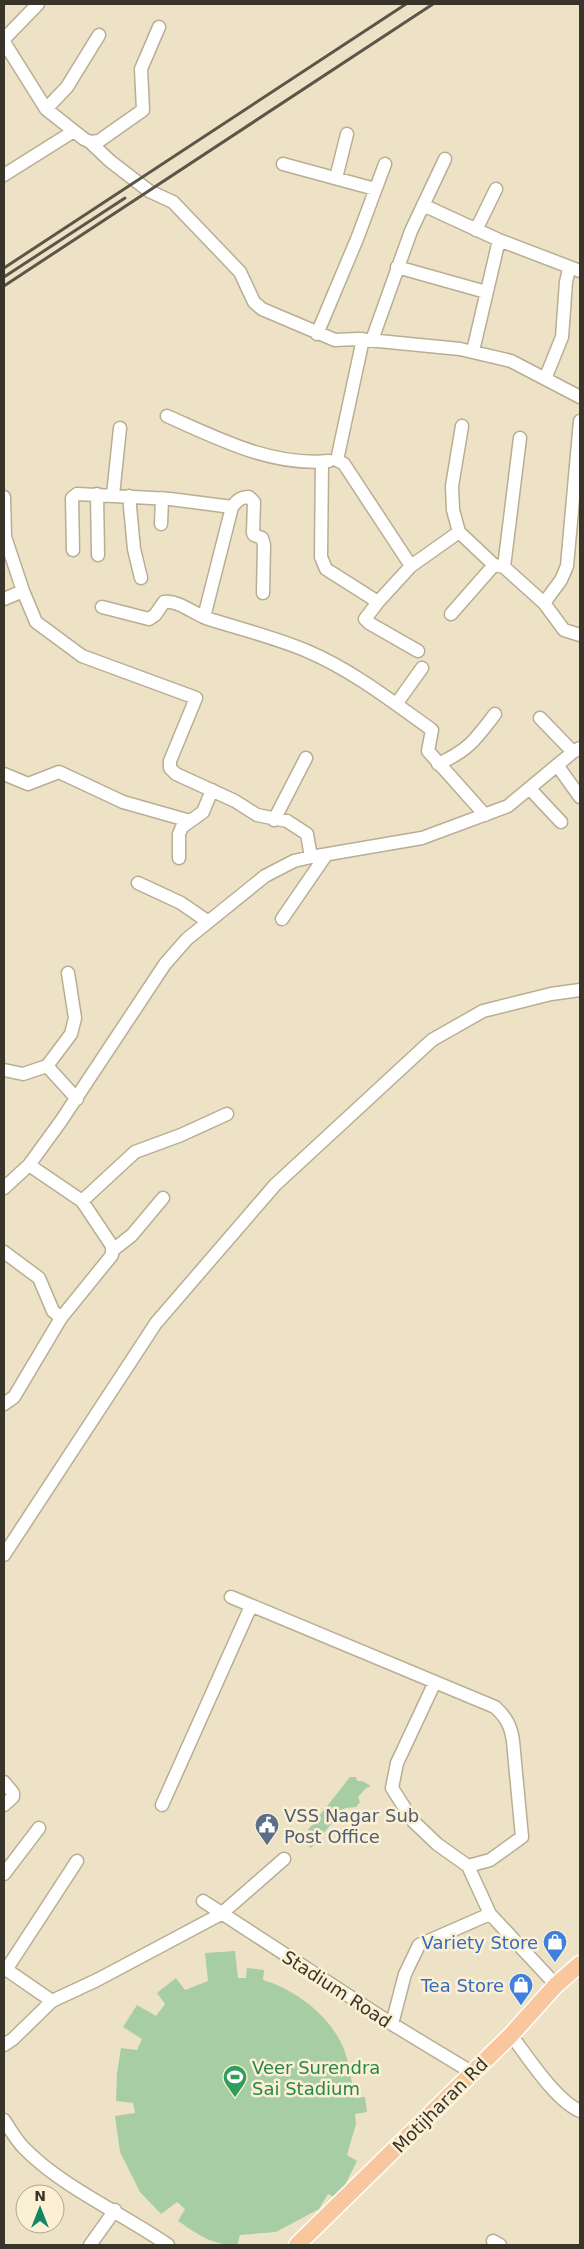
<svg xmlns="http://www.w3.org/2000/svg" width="584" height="2249" font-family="'DejaVu Sans',sans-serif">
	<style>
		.green { fill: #a7cda5 }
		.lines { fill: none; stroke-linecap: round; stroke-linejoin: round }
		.minor-casing { stroke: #b8ae92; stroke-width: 15 }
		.major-casing { stroke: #fff; stroke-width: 19 }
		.minor { stroke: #fff; stroke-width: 12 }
		.major { stroke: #f8c79e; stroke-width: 16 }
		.rail { stroke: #5d5648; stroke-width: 3 }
		.labels { text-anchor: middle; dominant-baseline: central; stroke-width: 5; stroke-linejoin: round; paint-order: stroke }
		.service-label { font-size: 18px; fill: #4e5e75; stroke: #fbf0d3; text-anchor: start }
		.shop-label { font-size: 18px; fill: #366cbe; stroke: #fbf0d3; text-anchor: end }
		.street-label { font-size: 18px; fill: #393429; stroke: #fbf0d3 }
		.leisure-label { font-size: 18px; fill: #27864d; stroke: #fbf0d3; text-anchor: start }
	</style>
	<rect width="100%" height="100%" fill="#eee2c6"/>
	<path class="green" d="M350,1777H356L357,1781H362L371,1786L366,1788L358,1797L360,1802L356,1807L345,1808L311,1848L301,1839Z
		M235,1951L238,1978H246L247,1968L264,1970L263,1980C297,1990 333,2018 345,2052C350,2067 352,2083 354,2098L365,2097L367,2112L355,2114L356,2124L347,2155L357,2161L338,2199L328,2194L319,2209L276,2232L240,2235L237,2245C211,2245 199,2235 178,2221L185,2209L177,2202L161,2214L140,2192L120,2152L115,2116L135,2113L133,2103L116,2101L117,2073L121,2048L137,2050L142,2039L123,2027L137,2005L156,2016L165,2004L157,1993L176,1978L185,1990L208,1981L205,1953Z"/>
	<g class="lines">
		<defs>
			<path id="minor" d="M4,39L38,4
				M4,42L46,109L84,139L90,142L99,141L143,110L141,69L159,27
				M46,109L67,87L99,35
				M90,142L110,161L149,191L173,202L240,272L254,302L262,309L335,340L358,339L460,349L511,361L580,397
				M283,164L375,189
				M4,175L74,131
				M336,178L347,134
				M423,205L499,240L580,271
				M476,230L496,189
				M397,267L486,292
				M317,334L357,239L385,164
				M363,339L337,460L344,464L411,566
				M372,340L411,231L445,159
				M473,351L499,240
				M545,379L562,337L566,282L569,269
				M167,416C217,438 272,467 329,461
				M462,426L452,486L453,510L459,532L494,565L504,567L544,603L564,630L580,635
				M322,462L321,557L326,569L378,602L365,619L369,623L418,651
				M97,494L98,555
				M113,495L120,428
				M129,496L134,549L141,578
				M4,497L5,537L23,591L36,622L82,656L196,698L170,761V768L176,774L235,801L257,815L287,821L307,834L311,857
				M232,507C237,501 240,497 249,497L254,502L253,533L254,535L262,538L264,545L263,593
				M161,524L162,498
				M73,550L72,498L77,494L170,499L232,507L204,617
				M504,567L520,438
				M4,599L23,591
				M378,602L411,566L459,532
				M544,603L561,580L567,566L580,421
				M102,607L149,619L155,615L164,602C178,600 193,613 206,618C240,629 274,637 307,651C352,670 393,702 432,730L428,751L485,815
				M451,614L494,565
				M397,703L422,668
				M540,718L573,752
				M438,764C469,750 475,740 495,714
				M557,765L580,797
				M4,774L28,784L59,772L123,802L190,821
				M530,789L561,822
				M274,820L306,758
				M179,858V834L182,827L203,812L212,790
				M138,883L181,903L207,921
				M282,919L326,855
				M47,1066L77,1099
				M4,1070L23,1074L47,1066L71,1034L75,1018L68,973
				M4,1188L29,1165L61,1121L165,964L187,939L265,876L294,861L311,857L422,838L508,806L573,752L580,748
				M82,1201L135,1152L181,1135L227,1114
				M113,1250L132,1235L163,1198
				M4,1252L39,1278L53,1311L61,1318
				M4,1404L14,1397L61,1318L112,1255V1246L82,1201L29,1165
				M4,1555L156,1323L275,1185L432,1040L483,1011L551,994L580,990
				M231,1597L495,1707C506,1717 511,1726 513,1741L522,1837L490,1860L468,1866
				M435,1682L397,1763L392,1788L413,1821L437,1844L468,1866L490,1914L556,1985
				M4,1782L13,1793V1797L4,1805
				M162,1805L251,1606
				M4,1874L39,1828
				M203,1901L392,2024L473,2073
				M4,1968L52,2001
				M6,1970L77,1861
				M392,2024L405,1974L419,1945L490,1914
				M511,2035C528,2057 555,2100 580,2111
				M4,2045L13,2039L52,2001L97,1980L221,1914L284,1859
				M4,2120C10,2129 16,2140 24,2148C63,2188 122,2213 168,2245
				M493,2241L500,2245
				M90,2245L115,2210"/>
			<path id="major" d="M297,2245L511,2035L556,1985L580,1964"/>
		</defs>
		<use href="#minor" class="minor-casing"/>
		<use href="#major" class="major-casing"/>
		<use href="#minor" class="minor"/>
		<use href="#major" class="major"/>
		<path class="rail" d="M4,268L406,4
			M4,277L125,198
			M4,286L433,4"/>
	</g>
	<defs>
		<symbol id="civic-pin" viewBox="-11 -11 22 30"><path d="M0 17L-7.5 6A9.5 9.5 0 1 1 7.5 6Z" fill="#5c6f8a" stroke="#fbf0d3"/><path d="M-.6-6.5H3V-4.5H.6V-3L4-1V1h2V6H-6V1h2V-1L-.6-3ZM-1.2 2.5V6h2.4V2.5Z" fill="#fff"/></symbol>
		<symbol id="shop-pin" viewBox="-11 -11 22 30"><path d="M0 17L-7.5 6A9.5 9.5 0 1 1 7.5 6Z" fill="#3f7fe0" stroke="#fbf0d3"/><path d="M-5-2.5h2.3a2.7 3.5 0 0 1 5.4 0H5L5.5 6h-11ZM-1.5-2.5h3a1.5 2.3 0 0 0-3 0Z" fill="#fff"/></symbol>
		<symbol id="stadium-pin" viewBox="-11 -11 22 30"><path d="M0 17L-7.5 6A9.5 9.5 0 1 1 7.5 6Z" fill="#2e9e5b" stroke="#fbf0d3"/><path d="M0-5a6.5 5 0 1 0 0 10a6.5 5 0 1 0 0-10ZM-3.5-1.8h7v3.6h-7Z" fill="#fff"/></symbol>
	</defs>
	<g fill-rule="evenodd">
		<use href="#civic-pin" x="253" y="1811" width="28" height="38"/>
		<use href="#shop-pin" x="541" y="1928" width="28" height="38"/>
		<use href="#shop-pin" x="507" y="1971" width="28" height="38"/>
		<use href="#stadium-pin" x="221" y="2063" width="28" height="38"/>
	</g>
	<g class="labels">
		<g class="service-label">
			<text x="284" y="1815">VSS Nagar Sub<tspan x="284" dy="21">Post Office</tspan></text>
		</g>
		<g class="shop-label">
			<text x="538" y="1942">Variety Store</text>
			<text x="504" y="1985">Tea Store</text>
		</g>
		<g class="street-label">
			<text transform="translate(337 1989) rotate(33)">Stadium Road</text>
			<text transform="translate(440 2105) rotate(-45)">Motijharan Rd</text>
		</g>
		<g class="leisure-label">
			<text x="252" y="2067">Veer Surendra<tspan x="252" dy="21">Sai Stadium</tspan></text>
		</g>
	</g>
	<rect width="584" height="2249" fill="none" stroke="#393429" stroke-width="10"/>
	<g transform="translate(40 2209)"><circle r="24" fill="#fbf0d3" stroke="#ada58f"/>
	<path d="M0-4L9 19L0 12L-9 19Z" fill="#118666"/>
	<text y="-8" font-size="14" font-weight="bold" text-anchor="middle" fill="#393429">N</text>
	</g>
</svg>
